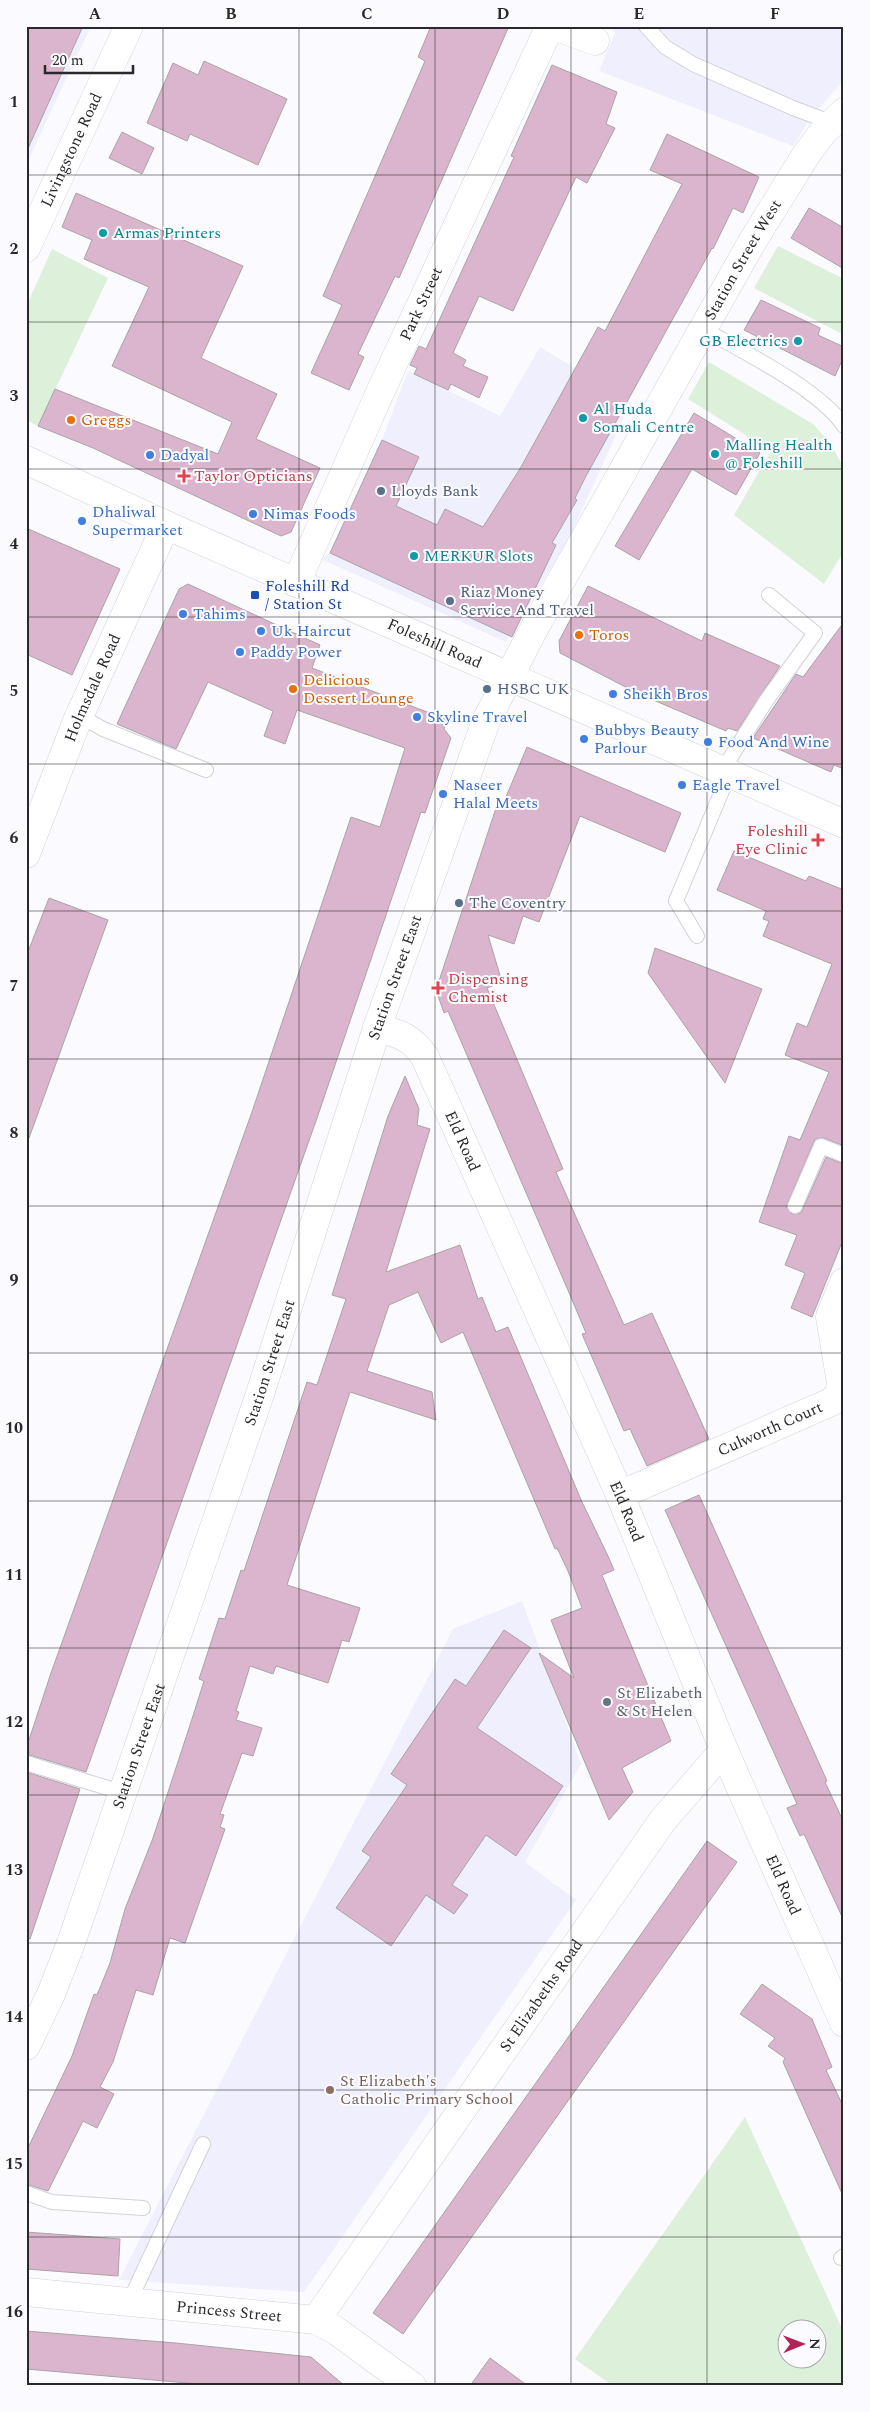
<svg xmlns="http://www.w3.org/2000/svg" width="870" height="2412" font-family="Spectral,serif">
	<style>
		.built { fill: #efeffd }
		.green { fill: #ddf0d9; fill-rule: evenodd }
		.building { fill: #dbb5cd; stroke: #aba2a7 }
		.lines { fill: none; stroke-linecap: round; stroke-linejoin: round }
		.lane-casing { stroke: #d1d1db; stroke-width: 16 }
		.street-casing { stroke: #d1d1db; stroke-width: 29 }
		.secondary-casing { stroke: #d1d1db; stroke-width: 29 }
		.lane { stroke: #fff; stroke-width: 14 }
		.street { stroke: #fff; stroke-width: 28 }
		.secondary { stroke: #fff; stroke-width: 28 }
		.grid { fill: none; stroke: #29292d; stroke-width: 1; stroke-opacity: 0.55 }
		.culture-dot { fill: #0f9aa8; stroke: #fbfbff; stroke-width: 2 }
		.food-dot { fill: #e8710a; stroke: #fbfbff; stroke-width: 2 }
		.shop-dot { fill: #3f7fe0; stroke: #fbfbff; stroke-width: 2 }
		.health-dot { fill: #e0444e; stroke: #fbfbff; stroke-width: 2 }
		.service-dot { fill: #5c6f8a; stroke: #fbfbff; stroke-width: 2 }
		.transit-dot { fill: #1a4fb4; stroke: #fbfbff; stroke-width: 2 }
		.worship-dot { fill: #6b7280; stroke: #fbfbff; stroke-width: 2 }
		.education-dot { fill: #8d6e63; stroke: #fbfbff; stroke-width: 2 }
		.labels { text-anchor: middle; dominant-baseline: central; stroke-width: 4; stroke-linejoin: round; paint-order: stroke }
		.street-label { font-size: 16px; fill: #29292d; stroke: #fbfbff }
		.culture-label { font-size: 16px; fill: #0d838f; stroke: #fbfbff; text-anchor: start }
		.food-label { font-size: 16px; fill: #c56008; stroke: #fbfbff; text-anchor: start }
		.shop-label { font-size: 16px; fill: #366cbe; stroke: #fbfbff; text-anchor: start }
		.health-label { font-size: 16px; fill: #be3a42; stroke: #fbfbff; text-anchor: start }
		.service-label { font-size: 16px; fill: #4e5e75; stroke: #fbfbff; text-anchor: start }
		.transit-label { font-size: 16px; fill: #164399; stroke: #fbfbff; text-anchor: start }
		.worship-label { font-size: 16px; fill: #5b616d; stroke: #fbfbff; text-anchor: start }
		.education-label { font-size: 16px; fill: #785e54; stroke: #fbfbff; text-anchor: start }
		.neatline { fill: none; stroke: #29292d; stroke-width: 2 }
		.grid-label { font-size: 16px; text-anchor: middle; font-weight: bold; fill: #29292d }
	</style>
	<rect width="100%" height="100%" fill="#fbfbff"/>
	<path class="built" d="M26,26H91L26,165Z
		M611,26H844V80L812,116L793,146L599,71L615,33Z
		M540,347L631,402L569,538L506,642L321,559L330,553L382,440L408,371L500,416Z
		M522,1601L581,1764L525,1862L576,1900L304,2292L119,2280L453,1629Z"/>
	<path class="green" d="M778,246L844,279V326L840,333L754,288Z
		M52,249L108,278L38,426L26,420V307Z
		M709,362L813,424L831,444L844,469V551L824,584L734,515L771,451L688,399Z
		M745,2117L844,2333V2386H613L575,2359ZM788,2330H818V2360H788Z"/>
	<path class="building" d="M26,26H83L26,153Z
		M431,26H509L399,278L395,276L358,354L364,357L349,390L311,373L342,305L323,296L425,61L418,57Z
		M204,61L287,99L258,165L190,134L187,141L147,123L173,63L198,75Z
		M552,65L617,92L606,124L615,128L587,183L576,177L513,311L479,296L453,353L466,360L463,366L488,377L479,398L451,384L448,390L414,374L417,368L410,365L419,346L426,349L514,157L511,156Z
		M122,132L154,148L142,174L109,158Z
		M667,134L759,177L743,213L733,208L713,249L712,248L586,476L575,498L577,500L552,543L556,545L512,637L330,553L382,440L419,457L396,506L437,525L445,509L483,527L521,467L598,327L605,331L682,184L650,170Z
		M76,193L243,266L201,358L277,394L256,439L320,468L291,532L281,536L93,448L38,426L55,389L218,454L232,422L112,366L149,287L84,259L92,240L62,227Z
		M809,208L844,228V269L791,238Z
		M761,300L820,328L818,335L844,347V356L835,376L744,330Z
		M694,413L760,453L736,495L692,469L639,560L615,546Z
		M26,528L120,569L72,675L26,654Z
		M188,584L320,645L312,668L448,720L444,729L451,738L425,813L421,812L317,1118L86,1772L26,1754V1749L51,1673L252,1112L351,817L380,827L405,748L297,710L285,744L264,736L273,711L208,682L176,749L117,724L179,589Z
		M588,586L702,641L705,633L780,666L737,731L728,728L726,731L637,693L560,653L559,641Z
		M844,622V769L834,765L831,772L753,738L796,674L803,677Z
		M527,747L681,813L665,852L580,816L539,922L523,916L514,944L488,935L502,982L487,988L563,1169L556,1172L624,1325L652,1313L709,1439L647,1466L630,1429L624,1431L582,1334L586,1333L570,1295L448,1011L444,1013L436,990L498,802L503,804Z
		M734,851L806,881L809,876L844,890V1146L824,1138L815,1139L786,1207L792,1214L801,1213L826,1157L844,1164V1237L812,1317L791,1308L805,1273L785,1265L797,1235L759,1222L789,1136L800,1140L829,1072L785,1055L797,1023L807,1027L832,964L763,936L769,921L763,919L766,911L717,890Z
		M49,898L108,920L29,1138L26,1137V957Z
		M655,948L762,989L725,1083L648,973Z
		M405,1076L419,1109L417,1125L430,1129L386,1272L460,1245L478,1299L482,1297L496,1332L508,1327L582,1502L608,1556L614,1570L602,1575L671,1741L622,1768L633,1792L609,1820L539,1653L574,1678L551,1620L582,1608L568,1571L557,1548L555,1549L463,1332L441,1343L418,1292L389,1305L367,1371L432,1392L436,1420L350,1392L287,1585L360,1608L349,1642L342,1640L328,1683L276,1666L273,1674L250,1666L236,1711L239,1712L236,1720L262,1728L253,1756L242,1753L220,1814L224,1815L220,1827L225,1829L185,1943L170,1938L153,1995L136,1990L113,2062L100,2087L114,2094L97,2128L83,2121L48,2191L26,2184V2152L72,2056L94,1994L97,1995L110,1963L125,1909L153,1838L192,1719L204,1681L199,1679L219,1618L225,1619L241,1570L244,1571L307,1382L317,1385L346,1299L332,1295L388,1116Z
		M699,1495L827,1781L825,1782L844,1823V1921L804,1834L800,1836L787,1808L797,1804L665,1510Z
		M504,1630L531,1648L477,1728L563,1786L516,1856L486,1835L452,1885L468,1895L454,1914L426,1895L391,1946L336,1908L371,1857L362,1851L407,1785L391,1774L455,1679L466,1686Z
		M26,1772L80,1789L30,1939L26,1938Z
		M707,1841L737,1862L403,2334L373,2313Z
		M762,1984L812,2019L832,2067L826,2070L844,2108V2198L783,2062L785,2058L768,2046L775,2038L740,2014Z
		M26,2232L120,2239L118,2276L26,2269Z
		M26,2331L176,2343L311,2357L345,2386H222L26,2369Z
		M490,2358L528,2386H470Z"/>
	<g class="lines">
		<defs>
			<path id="lane" d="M646,26L665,47L693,64L793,108L833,123
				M703,329C742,351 819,389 844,426
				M80,716L103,729L206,770
				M722,771L766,701L815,633L769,595
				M697,936L676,901L729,774
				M795,1206L821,1146L844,1155
				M26,1763L121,1792
				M26,2193L52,2202L143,2208
				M841,2258L844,2256
				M129,2302L203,2144"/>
			<g id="street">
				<path d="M554,26L595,41"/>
				<path id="s1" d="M26,248L129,26"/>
				<path id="s2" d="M296,583L377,399L550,26"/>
				<path id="s3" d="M26,854L77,721L166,525"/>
				<path id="s4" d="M377,1028C401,1034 411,1037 425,1057L620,1495L724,1750L844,2023"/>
				<path id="s5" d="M620,1495L831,1402L839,1395L841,1383L830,1317L844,1282"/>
				<path id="s6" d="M26,2046L51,1994L71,1943L259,1397L377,1028L486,721L536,625L752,242L806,155L823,132L844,112"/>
				<path id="s7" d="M26,2292L316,2320L335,2330L412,2386"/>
				<path id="s8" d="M316,2320L663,1820L724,1750"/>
			</g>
			<g id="secondary">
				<path id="s9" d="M26,460L166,525L844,824"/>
			</g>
		</defs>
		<use href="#lane" class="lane-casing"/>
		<use href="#street" class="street-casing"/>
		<use href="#secondary" class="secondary-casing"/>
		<use href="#lane" class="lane"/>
		<use href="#street" class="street"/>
		<use href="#secondary" class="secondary"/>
	</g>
	<path class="grid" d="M163,26V2386M299,26V2386M435,26V2386M571,26V2386M707,26V2386M26,175H844M26,322H844M26,469H844M26,617H844M26,764H844M26,911H844M26,1059H844M26,1206H844M26,1353H844M26,1501H844M26,1648H844M26,1795H844M26,1943H844M26,2090H844M26,2237H844"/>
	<g class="culture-dot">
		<circle cx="103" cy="233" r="5"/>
		<circle cx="798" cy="341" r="5"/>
		<circle cx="583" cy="418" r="5"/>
		<circle cx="715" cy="454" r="5"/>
		<circle cx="414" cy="556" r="5"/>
	</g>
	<g class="food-dot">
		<circle cx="71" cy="420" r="5"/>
		<circle cx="579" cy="635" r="5"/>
		<circle cx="293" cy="689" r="5"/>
	</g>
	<g class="shop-dot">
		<circle cx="150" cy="455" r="5"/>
		<circle cx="253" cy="514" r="5"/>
		<circle cx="82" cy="521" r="5"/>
		<circle cx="183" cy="614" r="5"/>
		<circle cx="261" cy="631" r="5"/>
		<circle cx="240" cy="652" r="5"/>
		<circle cx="613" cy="694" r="5"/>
		<circle cx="417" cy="717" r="5"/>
		<circle cx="584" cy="739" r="5"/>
		<circle cx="708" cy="742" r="5"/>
		<circle cx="682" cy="785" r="5"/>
		<circle cx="443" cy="794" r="5"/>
	</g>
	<g class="health-dot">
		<path d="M181.5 468.5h5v5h5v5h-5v5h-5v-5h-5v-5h5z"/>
		<path d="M815.5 832.5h5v5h5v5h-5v5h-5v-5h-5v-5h5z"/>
		<path d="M435.5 980.5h5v5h5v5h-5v5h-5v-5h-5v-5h5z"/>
	</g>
	<g class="service-dot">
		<circle cx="381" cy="491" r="5"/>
		<circle cx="450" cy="601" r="5"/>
		<circle cx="487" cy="689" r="5"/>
		<circle cx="459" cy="903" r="5"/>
	</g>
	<rect class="transit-dot" x="250" y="590" width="10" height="10" rx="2.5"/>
	<circle class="worship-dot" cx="607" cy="1702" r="5"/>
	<circle class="education-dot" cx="330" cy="2090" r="5"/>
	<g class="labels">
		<g class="street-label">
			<text stroke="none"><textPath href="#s1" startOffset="108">Livingstone Road</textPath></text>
			<text stroke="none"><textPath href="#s6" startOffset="1931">Station Street West</textPath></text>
			<text stroke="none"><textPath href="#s2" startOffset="306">Park Street</textPath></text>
			<text stroke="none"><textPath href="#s9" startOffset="448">Foleshill Road</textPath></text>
			<text stroke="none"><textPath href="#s3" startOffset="179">Holmsdale Road</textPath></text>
			<text stroke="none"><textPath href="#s6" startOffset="1131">Station Street East</textPath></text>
			<text stroke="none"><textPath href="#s4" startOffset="150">Eld Road</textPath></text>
			<text stroke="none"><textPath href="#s6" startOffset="726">Station Street East</textPath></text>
			<text stroke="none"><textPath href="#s5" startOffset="164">Culworth Court</textPath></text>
			<text stroke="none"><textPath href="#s4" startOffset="555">Eld Road</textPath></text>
			<text stroke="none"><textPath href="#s6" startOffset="321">Station Street East</textPath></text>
			<text stroke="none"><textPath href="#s4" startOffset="960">Eld Road</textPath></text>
			<text stroke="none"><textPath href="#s8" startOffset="395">St Elizabeths Road</textPath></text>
			<text stroke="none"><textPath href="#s7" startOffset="204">Princess Street</textPath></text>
		</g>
		<g class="culture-label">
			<text x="113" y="233">Armas Printers</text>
			<text x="788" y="341" text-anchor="end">GB Electrics</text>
			<text x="593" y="409">Al Huda<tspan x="593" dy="18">Somali Centre</tspan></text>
			<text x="725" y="445">Malling Health<tspan x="725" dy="18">@ Foleshill</tspan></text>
			<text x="424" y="556">MERKUR Slots</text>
		</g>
		<g class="food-label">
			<text x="81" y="420">Greggs</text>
			<text x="589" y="635">Toros</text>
			<text x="303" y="680">Delicious<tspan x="303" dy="18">Dessert Lounge</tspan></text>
		</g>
		<g class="shop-label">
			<text x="160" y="455">Dadyal</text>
			<text x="92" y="512">Dhaliwal<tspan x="92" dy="18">Supermarket</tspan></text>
			<text x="263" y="514">Nimas Foods</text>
			<text x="193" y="614">Tahims</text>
			<text x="271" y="631">Uk Haircut</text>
			<text x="250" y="652">Paddy Power</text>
			<text x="623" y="694">Sheikh Bros</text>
			<text x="427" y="717">Skyline Travel</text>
			<text x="594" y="730">Bubbys Beauty<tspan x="594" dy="18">Parlour</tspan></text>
			<text x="718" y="742">Food And Wine</text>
			<text x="453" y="785">Naseer<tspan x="453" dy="18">Halal Meets</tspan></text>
			<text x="692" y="785">Eagle Travel</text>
		</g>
		<g class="health-label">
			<text x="194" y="476">Taylor Opticians</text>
			<text x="808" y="831" text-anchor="end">Foleshill<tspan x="808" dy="18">Eye Clinic</tspan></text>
			<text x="448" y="979">Dispensing<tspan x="448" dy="18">Chemist</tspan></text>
		</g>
		<g class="service-label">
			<text x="391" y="491">Lloyds Bank</text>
			<text x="460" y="592">Riaz Money<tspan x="460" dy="18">Service And Travel</tspan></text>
			<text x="497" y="689">HSBC UK</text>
			<text x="469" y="903">The Coventry</text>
		</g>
		<g class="transit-label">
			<text x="265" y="586">Foleshill Rd<tspan x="265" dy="18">/ Station St</tspan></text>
		</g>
		<g class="worship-label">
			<text x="617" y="1693">St Elizabeth<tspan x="617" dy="18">&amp; St Helen</tspan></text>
		</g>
		<g class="education-label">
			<text x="340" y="2081">St Elizabeth's<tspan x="340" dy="18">Catholic Primary School</tspan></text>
		</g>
	</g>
	<rect width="870" height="2412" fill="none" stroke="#fbfbff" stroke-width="55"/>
	<g transform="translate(802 2344) rotate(89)"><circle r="24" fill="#fbfbff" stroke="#a7a7ab"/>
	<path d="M0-4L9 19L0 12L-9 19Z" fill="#b22358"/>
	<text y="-8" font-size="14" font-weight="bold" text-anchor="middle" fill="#29292d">N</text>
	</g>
	<path d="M45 65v8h88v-8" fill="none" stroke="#29292d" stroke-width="2.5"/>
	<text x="52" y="65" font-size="15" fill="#29292d" stroke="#fbfbff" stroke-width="4" paint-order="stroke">20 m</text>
	<rect x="28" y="28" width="814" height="2356" class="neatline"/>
	<g class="grid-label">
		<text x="95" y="19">A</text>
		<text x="231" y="19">B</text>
		<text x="367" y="19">C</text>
		<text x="503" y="19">D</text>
		<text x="639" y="19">E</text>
		<text x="775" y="19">F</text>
		<text x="14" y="107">1</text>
		<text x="14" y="254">2</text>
		<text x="14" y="401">3</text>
		<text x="14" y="549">4</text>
		<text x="14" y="696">5</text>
		<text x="14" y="843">6</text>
		<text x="14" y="991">7</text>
		<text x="14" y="1138">8</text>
		<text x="14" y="1285">9</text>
		<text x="14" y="1433">10</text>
		<text x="14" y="1580">11</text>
		<text x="14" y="1727">12</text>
		<text x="14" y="1875">13</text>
		<text x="14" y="2022">14</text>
		<text x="14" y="2169">15</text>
		<text x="14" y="2317">16</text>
	</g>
</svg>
